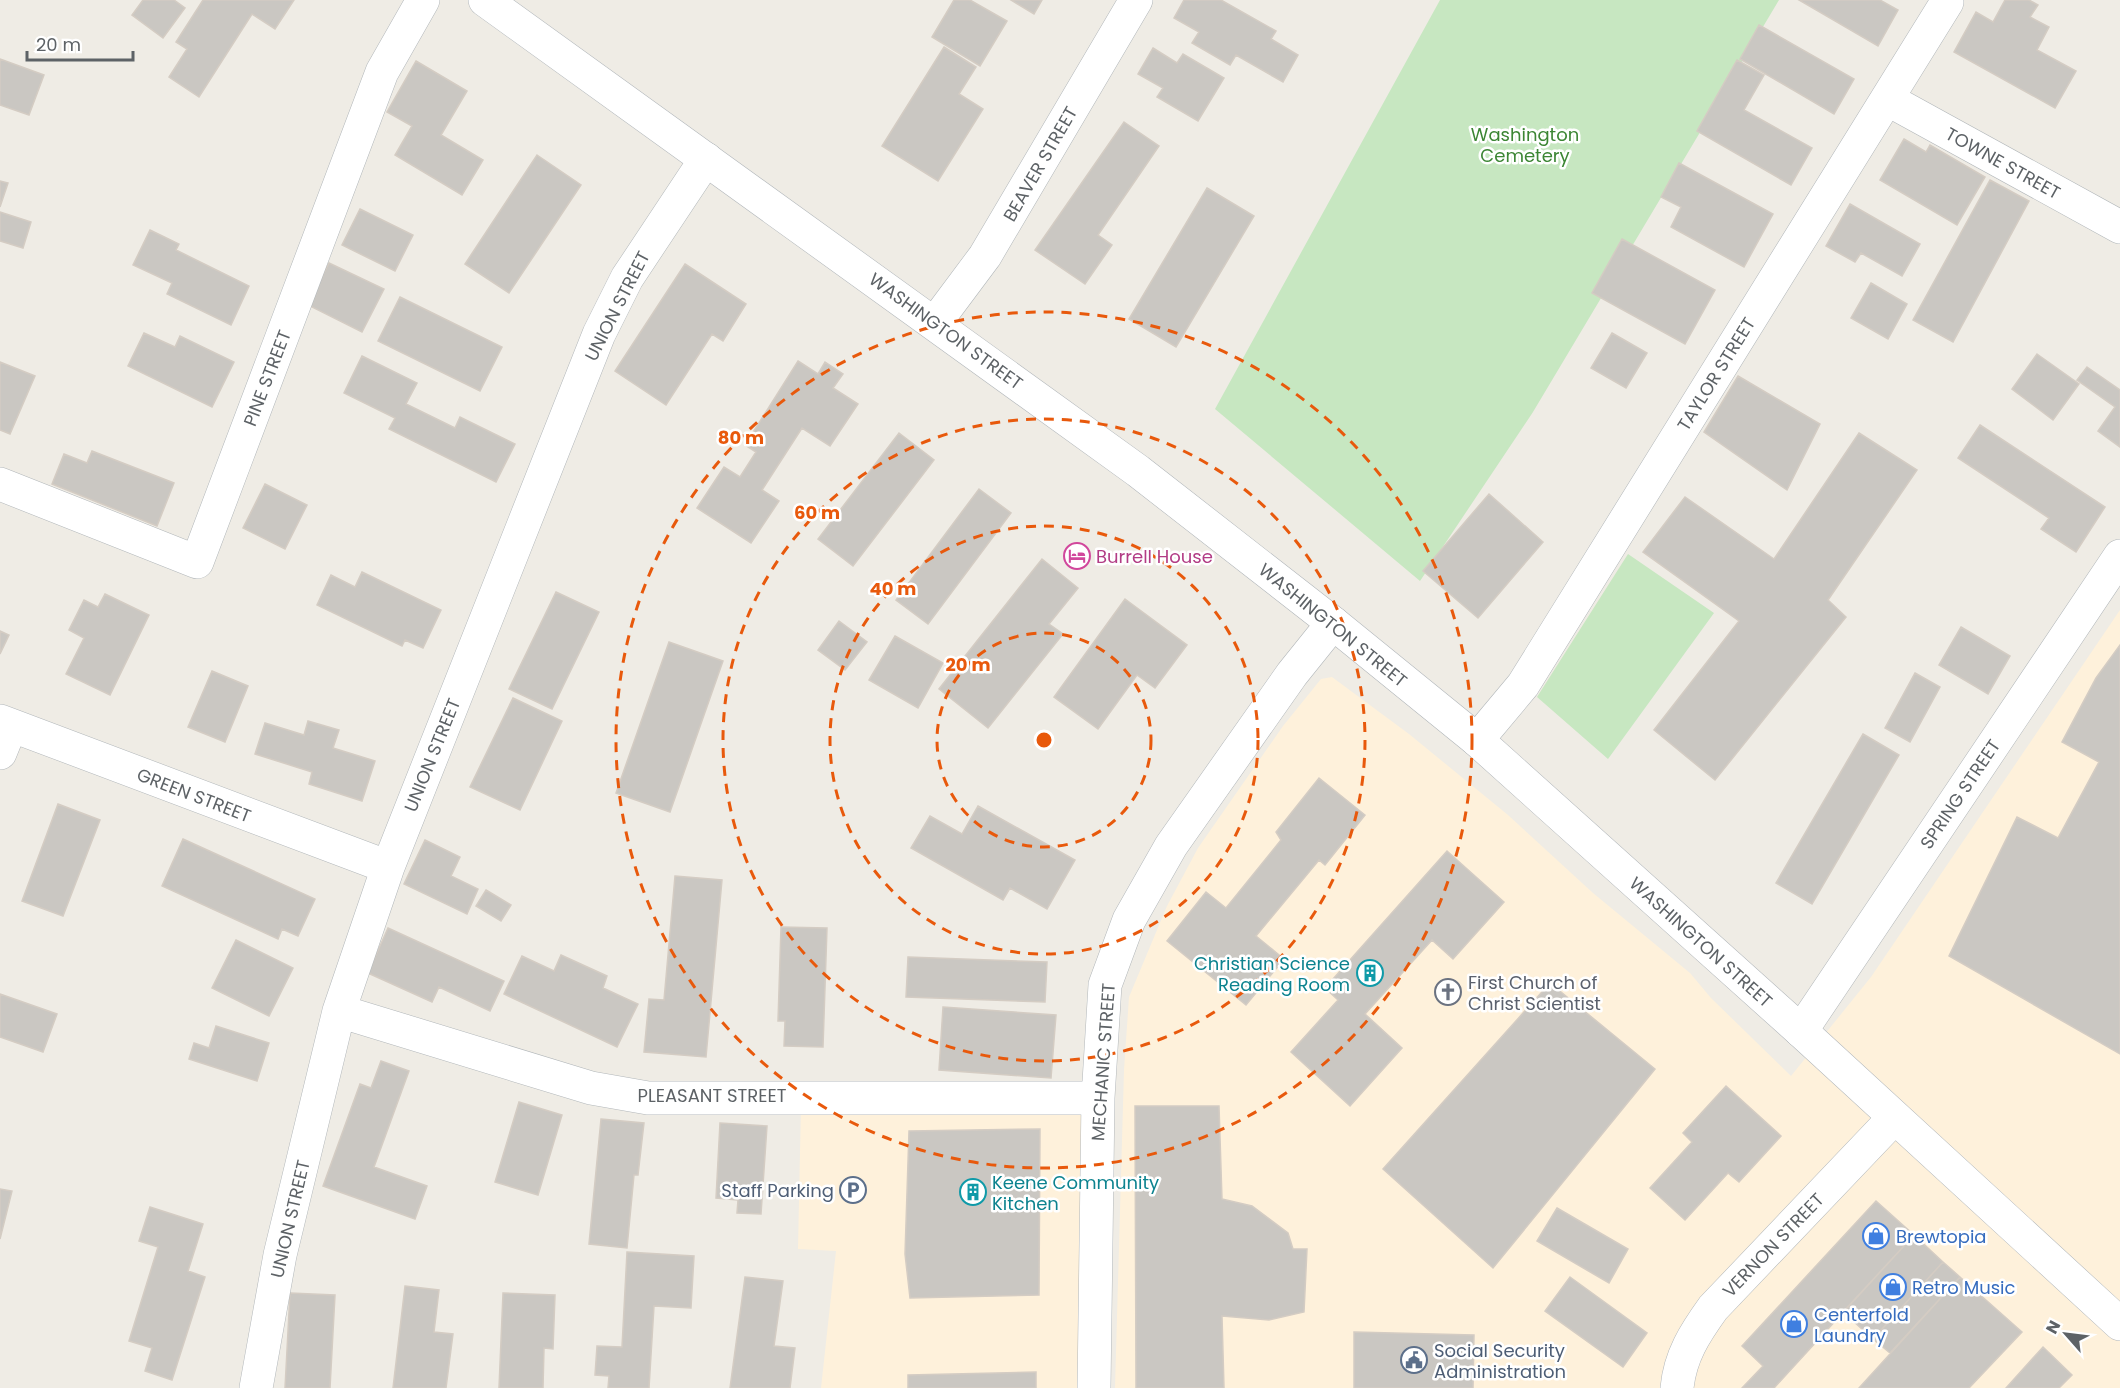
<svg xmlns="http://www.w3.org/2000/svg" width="2120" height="1388" font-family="Poppins,sans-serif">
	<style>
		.commercial { fill: #fef1db }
		.green { fill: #c7e7c1 }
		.building { fill: #cac7c2; stroke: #d4ccc3; stroke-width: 1.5 }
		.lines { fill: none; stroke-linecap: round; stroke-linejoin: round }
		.minor-casing { stroke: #b2b7ba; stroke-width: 34 }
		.tertiary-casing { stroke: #b2b7ba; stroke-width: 34 }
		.secondary-casing { stroke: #b1b6ba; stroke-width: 34 }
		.minor { stroke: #fff; stroke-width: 33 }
		.tertiary { stroke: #fff; stroke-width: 33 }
		.secondary { stroke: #fff; stroke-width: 33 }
		.ring { fill: none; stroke: #e8590c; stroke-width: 3; stroke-dasharray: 10 8 }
		.labels { text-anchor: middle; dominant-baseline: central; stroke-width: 5; stroke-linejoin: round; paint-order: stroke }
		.park-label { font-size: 18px; fill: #3c8634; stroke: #fff }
		.street-label { font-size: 18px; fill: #5d6266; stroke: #fff }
		.hotel-label { font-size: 18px; fill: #b23c85; stroke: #fff; text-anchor: start }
		.culture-label { font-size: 18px; fill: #0d838f; stroke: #fff; text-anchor: end }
		.worship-label { font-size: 18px; fill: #5b616d; stroke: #fff; text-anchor: start }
		.service-label { font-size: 18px; fill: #4e5e75; stroke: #fff; text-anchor: end }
		.shop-label { font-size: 18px; fill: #366cbe; stroke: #fff; text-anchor: start }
		.centre { fill: #e8590c; stroke: #fff; stroke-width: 3 }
		.ring-label { font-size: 18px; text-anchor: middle; font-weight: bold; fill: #e8590c; stroke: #fff; stroke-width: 5; stroke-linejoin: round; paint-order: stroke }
	</style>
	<rect width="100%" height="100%" fill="#efece5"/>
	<path class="commercial" d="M2120,610V1388H1115L1124,1070L1129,997L1167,906L1198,848L1283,726L1321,679L1332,677L1409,734L1508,815L1593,893L1690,973L1711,998L1791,1076L1871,977Z
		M1085,1103L1078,1388H821L836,1251L798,1249L801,1105Z"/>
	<path class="green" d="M1440,0H1779L1533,412L1420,581L1215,409Z
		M1628,554L1714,613L1608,759L1537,697Z"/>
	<path class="building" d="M143,0H174L185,8L163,38L132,15Z
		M203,0H294L275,29L252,14L199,97L169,77L187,49L176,42Z
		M954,0H970L1007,21L980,66L932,37Z
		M1011,0H1042L1034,14Z
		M1184,0H1221L1276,31L1271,39L1298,55L1283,82L1236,55L1230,65L1192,43L1199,32L1174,18Z
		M1799,0H1880L1898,10L1878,46Z
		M2005,0H2029L2038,5L2030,17L2049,27L2037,50L2076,71L2055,108L1954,52L1976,12L1993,22Z
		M1759,25L1854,79L1834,114L1740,59Z
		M944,47L976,67L959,94L983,109L938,181L882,146Z
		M1153,48L1177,63L1183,54L1224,78L1198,121L1157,97L1163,88L1138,74Z
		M0,59L44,75L29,115L0,105Z
		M1737,60L1764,75L1744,110L1812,148L1791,185L1697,131Z
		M416,61L467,91L441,135L483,160L462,195L395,155L412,126L387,112Z
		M1124,122L1159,146L1098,235L1112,245L1085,284L1035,250Z
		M1904,139L1926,152L1930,145L1985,177L1957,225L1880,180Z
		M537,155L581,185L509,293L465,264Z
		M1679,163L1773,214L1744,267L1671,227L1681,207L1661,197Z
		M1990,180L2029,201L1953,342L1913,320Z
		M0,181L8,183L0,207Z
		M1207,188L1254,216L1176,347L1129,319Z
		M1850,204L1920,244L1902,276L1861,253L1855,262L1826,246Z
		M360,209L413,235L395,271L342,245Z
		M0,212L31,222L23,248L0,241Z
		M150,230L179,244L176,250L249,286L231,325L167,294L172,283L133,265Z
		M1622,239L1715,290L1685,344L1592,293Z
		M329,263L384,289L362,332L308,305Z
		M685,264L746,304L723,341L712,334L666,405L615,371Z
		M1871,283L1907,304L1888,339L1851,318Z
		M400,297L502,347L480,391L378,341Z
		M144,333L175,347L180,336L234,362L212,407L128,366Z
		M1612,333L1647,353L1626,388L1591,368Z
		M2037,354L2079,384L2053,420L2012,389Z
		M362,356L417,383L406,404L455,428L460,417L515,444L496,482L389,429L395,418L344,393Z
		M798,361L818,374L825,362L843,374L833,388L858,404L830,446L802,428L762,490L779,501L751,543L697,508L724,467L740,477L756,452L745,445Z
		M0,362L35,376L10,434L0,430Z
		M2087,367L2120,390V447L2098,431L2115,407L2077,380Z
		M1738,376L1820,424L1787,490L1704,432Z
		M1980,425L2105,507L2076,552L2041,529L2049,518L1958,458Z
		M899,433L934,460L853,566L818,539Z
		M1859,433L1917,470L1828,600L1846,617L1715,780L1654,730L1739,621L1643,552L1685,497L1774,559Z
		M92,451L174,483L157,526L52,484L64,454L87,463Z
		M265,484L307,505L285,549L243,528Z
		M979,489L1011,513L928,624L896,600Z
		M1489,494L1543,542L1478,618L1423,571Z
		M1042,559L1078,588L1049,624L1063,634L988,728L939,689Z
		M362,572L441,610L423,648L405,640L402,646L317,605L331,575L355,587Z
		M556,592L599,612L552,709L509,689Z
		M105,594L149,615L110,695L66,674L84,638L69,630L84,600L98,607Z
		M1125,599L1187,645L1155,688L1137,675L1098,729L1054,697Z
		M839,621L867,642L845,670L818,650Z
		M1961,627L2010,656L1988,694L1939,665Z
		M0,631L9,635L0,654Z
		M895,636L943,663L918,708L869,680Z
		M669,642L723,661L670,812L616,793Z
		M2120,645V1054L1949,956L2017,817L2058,838L2099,762L2062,742L2096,678Z
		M212,671L248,686L225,742L188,727Z
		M1915,673L1940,687L1910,742L1885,728Z
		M513,698L562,721L520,810L470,787Z
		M308,721L339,730L333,748L375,761L362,801L309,784L312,772L255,754L265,723L304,735Z
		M1863,734L1899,755L1812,904L1776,883Z
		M1319,778L1365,815L1325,865L1319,860L1256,936L1284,959L1246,1005L1167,941L1206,892L1226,908L1281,840L1276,832Z
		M58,804L100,820L63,916L22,901Z
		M978,806L1075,860L1047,909L1010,888L1003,900L911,848L930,816L962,834Z
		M183,839L315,899L298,936L282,929L278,939L162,886Z
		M425,840L460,857L451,876L478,889L467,914L404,884Z
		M1447,851L1504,902L1453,959L1432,940L1365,1014L1402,1048L1350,1106L1291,1052L1338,1000L1325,988Z
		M675,876L722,880L706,1057L644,1052L649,999L664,1000Z
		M486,890L511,905L501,921L476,906Z
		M781,927L827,928L823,1047L784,1046L785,1021H778Z
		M388,928L504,981L490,1011L439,987L432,1002L368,973Z
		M236,940L293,968L269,1016L212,988Z
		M561,955L607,976L603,988L638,1004L617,1047L504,994L522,956L554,971Z
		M908,957L1047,962L1045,1002L906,997Z
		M1550,983L1655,1069L1493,1268L1383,1169Z
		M0,994L57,1014L43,1052L0,1037Z
		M943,1007L1056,1015L1051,1078L939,1070Z
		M216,1026L269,1043L257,1081L189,1059L194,1043L209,1048Z
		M381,1061L409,1071L374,1167L427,1186L415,1219L323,1186L360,1084L371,1088Z
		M1726,1086L1781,1136L1739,1182L1728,1173L1685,1220L1650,1188L1692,1142L1683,1133Z
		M519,1102L562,1115L538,1195L495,1182Z
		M1135,1106H1219L1222,1199L1252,1206L1288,1233L1293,1249H1307L1304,1312L1269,1320L1222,1316L1224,1388H1136Z
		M601,1119L644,1123L638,1175H634L627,1248L589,1244Z
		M720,1123L767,1126L761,1214L737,1213L738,1200L716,1198Z
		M1040,1129L1039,1295L910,1298L905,1254L909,1131Z
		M0,1189L12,1191L0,1239Z
		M1876,1201L1914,1235L1774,1388H1742L1763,1366L1742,1346Z
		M150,1207L203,1224L188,1271L205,1277L172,1380L145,1371L152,1348L129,1341L158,1247L139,1241Z
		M1557,1208L1628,1249L1609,1283L1537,1241Z
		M1914,1235L1943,1262L1873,1339L1843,1312Z
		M627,1252L694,1256L691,1308L654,1306L649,1388H608L609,1376L595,1375L597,1346L622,1347Z
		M1943,1262L1960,1277L1890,1353L1873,1339Z
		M745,1277L783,1281L774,1346L795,1348L790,1388H730Z
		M1570,1277L1647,1333L1623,1367L1545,1311Z
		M1960,1277L2022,1332L1969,1388H1859Z
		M405,1286L439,1290L434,1332L453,1334L446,1388H393Z
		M290,1293L335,1295L330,1388H285Z
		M503,1293L555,1295L553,1349L544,1348L543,1388H499Z
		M1354,1332L1474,1335L1473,1388H1354Z
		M2043,1347L2072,1375L2059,1388H2006Z
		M1036,1372V1388H908V1375Z"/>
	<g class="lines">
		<defs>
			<path id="minor" d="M1887,99L2120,227
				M0,484L197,562L382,72L423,0
				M0,721L388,867
				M1477,740L1523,685L1947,2
				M0,753L11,726
				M339,1011L591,1088L648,1098H1098
				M1801,1031L2120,556
				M256,1388L280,1255L339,1011L388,867L599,334L627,278L706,159
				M1094,1388L1098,1098L1105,985L1129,920L1171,846L1292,674L1333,623
				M1677,1388C1680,1356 1695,1333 1713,1308L1894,1118"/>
			<path id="tertiary" d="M935,323L985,256L1136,0"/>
			<path id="secondary" d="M485,0L1138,471L1333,623L1477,740L1801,1031L2120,1324"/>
		</defs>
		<use href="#minor" class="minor-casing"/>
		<use href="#tertiary" class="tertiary-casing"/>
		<use href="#secondary" class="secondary-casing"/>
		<use href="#minor" class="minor"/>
		<use href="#tertiary" class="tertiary"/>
		<use href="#secondary" class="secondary"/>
	</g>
	<g class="ring">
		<circle cx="1044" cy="740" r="107"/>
		<circle cx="1044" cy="740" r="214"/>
		<circle cx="1044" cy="740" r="321"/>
		<circle cx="1044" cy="740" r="428"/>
	</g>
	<defs>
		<symbol id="hotel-ring" viewBox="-11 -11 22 22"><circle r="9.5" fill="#fff" stroke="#d1479c" stroke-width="1.5"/><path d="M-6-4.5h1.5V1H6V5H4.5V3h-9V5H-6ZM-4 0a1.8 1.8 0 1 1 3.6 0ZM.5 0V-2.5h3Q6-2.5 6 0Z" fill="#d1479c"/></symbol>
		<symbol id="building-ring" viewBox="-11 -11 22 22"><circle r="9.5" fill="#fff" stroke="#0f9aa8" stroke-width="1.5"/><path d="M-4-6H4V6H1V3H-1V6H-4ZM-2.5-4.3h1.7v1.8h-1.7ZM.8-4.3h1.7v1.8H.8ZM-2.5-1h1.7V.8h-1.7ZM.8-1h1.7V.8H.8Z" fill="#0f9aa8"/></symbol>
		<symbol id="church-ring" viewBox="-11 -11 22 22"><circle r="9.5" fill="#fff" stroke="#6b7280" stroke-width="1.5"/><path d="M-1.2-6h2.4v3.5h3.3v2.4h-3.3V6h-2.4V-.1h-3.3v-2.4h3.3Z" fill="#6b7280"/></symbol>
		<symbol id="parking-ring" viewBox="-11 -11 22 22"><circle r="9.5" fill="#fff" stroke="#5c6f8a" stroke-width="1.5"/><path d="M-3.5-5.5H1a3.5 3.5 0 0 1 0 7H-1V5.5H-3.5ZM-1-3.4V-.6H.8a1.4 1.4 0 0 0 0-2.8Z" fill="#5c6f8a"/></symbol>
		<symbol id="shop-ring" viewBox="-11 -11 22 22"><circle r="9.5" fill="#fff" stroke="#3f7fe0" stroke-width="1.5"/><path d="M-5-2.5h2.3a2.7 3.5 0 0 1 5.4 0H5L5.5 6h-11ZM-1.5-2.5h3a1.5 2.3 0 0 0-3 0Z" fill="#3f7fe0"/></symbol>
		<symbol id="civic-ring" viewBox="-11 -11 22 22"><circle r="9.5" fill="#fff" stroke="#5c6f8a" stroke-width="1.5"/><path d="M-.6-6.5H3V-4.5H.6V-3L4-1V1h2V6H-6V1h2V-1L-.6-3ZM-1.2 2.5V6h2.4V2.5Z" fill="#5c6f8a"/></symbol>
	</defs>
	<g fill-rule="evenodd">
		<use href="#hotel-ring" x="1062" y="541" width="30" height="30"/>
		<use href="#building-ring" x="1355" y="958" width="30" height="30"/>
		<use href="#church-ring" x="1433" y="977" width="30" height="30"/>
		<use href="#parking-ring" x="838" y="1175" width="30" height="30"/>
		<use href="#building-ring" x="958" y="1177" width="30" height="30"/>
		<use href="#shop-ring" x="1861" y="1221" width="30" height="30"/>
		<use href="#shop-ring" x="1878" y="1272" width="30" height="30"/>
		<use href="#shop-ring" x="1779" y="1309" width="30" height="30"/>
		<use href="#civic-ring" x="1399" y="1345" width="30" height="30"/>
	</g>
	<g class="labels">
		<g class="park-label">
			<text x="1525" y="134">Washington<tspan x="1525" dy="21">Cemetery</tspan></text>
		</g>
		<g class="street-label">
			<text transform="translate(2003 163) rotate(29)">TOWNE STREET</text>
			<text transform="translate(1040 164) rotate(-60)">BEAVER STREET</text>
			<text transform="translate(617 306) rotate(-63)">UNION STREET</text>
			<text transform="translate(946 331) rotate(36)">WASHINGTON STREET</text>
			<text transform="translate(1716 374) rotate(-58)">TAYLOR STREET</text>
			<text transform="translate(267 378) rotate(-69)">PINE STREET</text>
			<text transform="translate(1333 625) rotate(39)">WASHINGTON STREET</text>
			<text transform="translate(432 755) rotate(-68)">UNION STREET</text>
			<text transform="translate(1960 794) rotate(-56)">SPRING STREET</text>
			<text transform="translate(194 795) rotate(21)">GREEN STREET</text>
			<text transform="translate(1701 942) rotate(42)">WASHINGTON STREET</text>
			<text transform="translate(1103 1062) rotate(-86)">MECHANIC STREET</text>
			<text x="712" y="1095">PLEASANT STREET</text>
			<text transform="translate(290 1219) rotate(-77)">UNION STREET</text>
			<text transform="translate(1773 1245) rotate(-46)">VERNON STREET</text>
		</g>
		<g class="hotel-label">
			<text x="1096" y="556">Burrell House</text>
		</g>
		<g class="culture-label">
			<text x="1350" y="963">Christian Science<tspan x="1350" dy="21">Reading Room</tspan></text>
			<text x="992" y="1182" text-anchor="start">Keene Community<tspan x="992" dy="21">Kitchen</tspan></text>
		</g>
		<g class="worship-label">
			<text x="1468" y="982">First Church of<tspan x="1468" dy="21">Christ Scientist</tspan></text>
		</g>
		<g class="service-label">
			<text x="834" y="1190">Staff Parking</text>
			<text x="1434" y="1350" text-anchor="start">Social Security<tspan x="1434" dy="21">Administration</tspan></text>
		</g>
		<g class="shop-label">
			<text x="1896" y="1236">Brewtopia</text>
			<text x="1912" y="1287">Retro Music</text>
			<text x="1814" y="1314">Centerfold<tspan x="1814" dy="21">Laundry</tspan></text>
		</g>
	</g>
	<circle cx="1044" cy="740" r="9" class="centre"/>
	<g class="ring-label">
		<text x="741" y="444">80 m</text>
		<text x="817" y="519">60 m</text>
		<text x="893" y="595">40 m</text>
		<text x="968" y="671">20 m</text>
	</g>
	<g transform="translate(2066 1334) rotate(298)" stroke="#ffffff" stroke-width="4.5" paint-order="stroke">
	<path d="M0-4.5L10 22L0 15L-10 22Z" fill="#5d6266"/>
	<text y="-9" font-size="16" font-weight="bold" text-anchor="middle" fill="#5d6266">N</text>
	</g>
	<path d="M27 51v9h106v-9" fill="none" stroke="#5d6266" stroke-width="3"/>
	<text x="36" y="51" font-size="18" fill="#5d6266" stroke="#ffffff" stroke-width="4.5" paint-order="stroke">20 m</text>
</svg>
